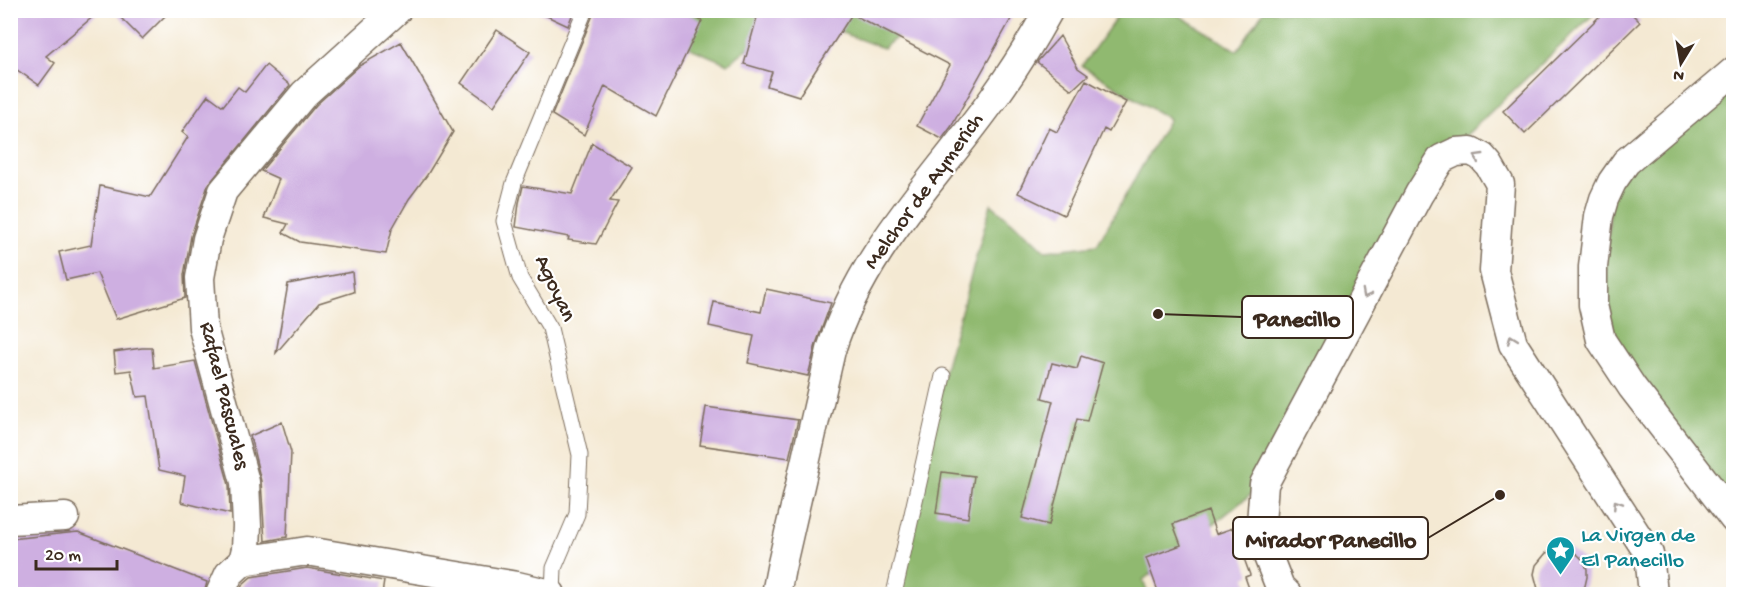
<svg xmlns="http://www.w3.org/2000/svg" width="1744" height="605" font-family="'Gochi Hand',sans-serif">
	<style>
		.forest { fill: #90b970; stroke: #667247; stroke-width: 1.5 }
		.building { fill: #ceafe1 }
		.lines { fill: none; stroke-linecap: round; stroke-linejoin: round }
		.service-casing { stroke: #7c6d5d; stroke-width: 17 }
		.minor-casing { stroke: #7c6d5d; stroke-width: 31 }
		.service { stroke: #fff; stroke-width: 15 }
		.minor { stroke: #fff; stroke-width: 28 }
		.oneway { stroke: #a79f9a }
		.labels { text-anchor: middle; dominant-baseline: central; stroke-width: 4.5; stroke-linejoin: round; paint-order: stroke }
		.street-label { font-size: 22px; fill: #3b2a1e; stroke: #fff }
		.culture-label { font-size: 22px; fill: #0d838f; stroke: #fff; text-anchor: start }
		.leader { fill: none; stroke: #3b2a1e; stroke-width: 2 }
		.callout-dot { fill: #3b2a1e; stroke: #fff; stroke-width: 2 }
		.callout { fill: #fff; stroke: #3b2a1e; stroke-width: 2 }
		.callout-label { font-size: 24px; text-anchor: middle; font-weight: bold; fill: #3b2a1e }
	</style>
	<rect width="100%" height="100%" fill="#fff"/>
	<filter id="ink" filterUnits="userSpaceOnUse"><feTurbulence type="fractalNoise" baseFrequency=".0167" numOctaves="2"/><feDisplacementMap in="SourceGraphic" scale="12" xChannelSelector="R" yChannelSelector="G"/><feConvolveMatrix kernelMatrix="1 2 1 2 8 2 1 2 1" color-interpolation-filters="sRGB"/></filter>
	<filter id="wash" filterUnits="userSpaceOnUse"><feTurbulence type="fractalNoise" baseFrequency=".008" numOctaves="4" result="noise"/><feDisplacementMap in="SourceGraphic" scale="24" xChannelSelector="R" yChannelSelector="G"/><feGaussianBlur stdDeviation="1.35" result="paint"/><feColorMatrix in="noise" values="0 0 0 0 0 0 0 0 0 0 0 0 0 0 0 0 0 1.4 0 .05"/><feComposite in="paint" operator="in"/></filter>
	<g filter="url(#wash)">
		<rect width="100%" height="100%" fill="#f4e9d3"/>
		<path class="forest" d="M655,11H939L928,14L883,48L791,14L728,64L645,29Z
			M1121,11H1172L1237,51L1264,11H1597L1441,159L1264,484L1143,580L1148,594H899L943,376L991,204L1046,251L1097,245L1169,119L1082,66Z
			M1733,71V519L1601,340L1612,182Z"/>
		<g id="blocks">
			<path class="building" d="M10,10H101L46,56L55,63L39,85L10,65Z
				M113,10H171L142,39Z
				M534,10H574L568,26Z
				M595,10H681L702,21L656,116L605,86L584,135L552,115Z
				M759,10H902L916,17L920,10H1016L951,127L942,139L917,126L950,65L852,14L799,96L767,86L772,72L744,64Z
				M1606,10H1628L1640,22L1525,134L1503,111Z
				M497,30L530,52L494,106L461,83Z
				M1060,36L1078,68L1088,75L1072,90L1037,62Z
				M401,42L453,132L427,175L409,199L392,229L386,254L300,242L283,233L288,224L264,218L279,179L261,171L316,105L359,66Z
				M266,65L290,85L208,185L191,236L184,275L185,298L116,319L97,273L66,280L59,252L91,245L100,186L150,197L188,137L182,132L208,95L223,106L238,87L245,92Z
				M1086,80L1126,102L1109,132L1104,129L1064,215L1018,193L1049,128L1057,132Z
				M592,143L632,167L610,201L618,202L596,244L568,240L569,237L516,227L519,203L523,186L572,194Z
				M352,272L354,292L319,303L276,353L288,284Z
				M766,289L831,303L816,344L808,376L748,363L754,336L709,326L714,302L761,312Z
				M142,348H152L154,368L195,361L229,485L230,514L181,502L185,476L159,470L148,396L137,397L131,370L116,372L114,352Z
				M1081,356L1103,363L1087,421L1077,419L1049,525L1022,518L1053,401L1042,398L1052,363L1077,369Z
				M706,407L798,420L789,458L700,445Z
				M282,422L291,452L287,537L265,541L261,481L250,436Z
				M942,472L974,476L968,518L936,513Z
				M1208,511L1216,534L1233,528L1250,575L1245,577L1251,594H1159L1146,558L1181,545L1173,524Z
				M78,532L207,582L204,594H10V539Z
				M1560,548L1570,550L1578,555L1583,560L1587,569V577L1585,586L1578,594H1543L1538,589L1534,574L1536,565L1546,553Z
				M307,568L384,581L382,594H238L243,584L251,577Z"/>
		</g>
	</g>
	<g filter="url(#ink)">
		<use href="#blocks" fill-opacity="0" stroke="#7c6d5d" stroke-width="1.5"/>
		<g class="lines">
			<defs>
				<path id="service" d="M553,594L554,568L577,514L580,455L550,328L520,278L504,221L514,183L585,10
					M894,594L943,376"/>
				<path id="minor" d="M1734,71L1626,162L1612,182L1604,199L1599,216L1593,267V305L1601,340L1632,387L1734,519
					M10,520L65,517
					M243,561L307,551L517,586L551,594
					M220,594L229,574L243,561L246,549L247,526L245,482L203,328L200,278L207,239L223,191L304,94L397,10
					M776,594L781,568L831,350C862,251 934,181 993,99C1013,71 1032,41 1049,10
					M1287,594L1280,587L1260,536L1264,484L1419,194L1441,159L1456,152L1471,151L1482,157L1489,165L1500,184L1494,271L1513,344L1649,554L1653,594"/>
			</defs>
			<use href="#service" class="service-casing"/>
			<use href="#minor" class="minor-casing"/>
			<use href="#service" class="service"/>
			<use href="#minor" class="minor"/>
		</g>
		<defs><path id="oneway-chevron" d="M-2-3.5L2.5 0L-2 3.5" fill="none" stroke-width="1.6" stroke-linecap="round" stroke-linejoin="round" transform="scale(1.5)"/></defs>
		<g class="oneway">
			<use href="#oneway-chevron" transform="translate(1478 157) rotate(-149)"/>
			<use href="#oneway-chevron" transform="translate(1366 294) rotate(118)"/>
			<use href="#oneway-chevron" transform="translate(1512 339) rotate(-110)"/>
			<use href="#oneway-chevron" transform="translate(1617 504) rotate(-123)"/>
		</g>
	</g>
	<defs>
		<symbol id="sight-pin" viewBox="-11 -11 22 30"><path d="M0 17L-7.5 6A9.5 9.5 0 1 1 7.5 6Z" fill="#0f9aa8" stroke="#fff"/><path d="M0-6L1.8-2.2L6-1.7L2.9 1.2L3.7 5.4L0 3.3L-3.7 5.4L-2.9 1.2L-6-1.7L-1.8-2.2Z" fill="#fff"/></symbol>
	</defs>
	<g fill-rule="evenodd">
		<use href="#sight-pin" x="1544" y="534" width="33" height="45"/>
	</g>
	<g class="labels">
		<g class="street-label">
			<text transform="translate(925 192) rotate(-54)">Melchor de Aymerich</text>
			<text transform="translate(554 289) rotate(65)">Agoyan</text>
			<text transform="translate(223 396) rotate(76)">Rafael Pascuales</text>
		</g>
		<g class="culture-label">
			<text x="1581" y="537">La Virgen de<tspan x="1581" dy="25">El Panecillo</tspan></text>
		</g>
	</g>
	<path class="leader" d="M1158 314L1242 317M1500 495L1428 538"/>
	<g class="callout-dot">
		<circle cx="1158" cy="314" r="6"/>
		<circle cx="1500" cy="495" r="6"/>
	</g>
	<g class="callout">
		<rect x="1242" y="296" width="111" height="42" rx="6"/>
		<rect x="1233" y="517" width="195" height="42" rx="6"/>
	</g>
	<g class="callout-label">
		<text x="1297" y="326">Panecillo</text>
		<text x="1331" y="547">Mirador Panecillo</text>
	</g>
	<rect width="1744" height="605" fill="none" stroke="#fff" stroke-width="36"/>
	<g transform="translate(1681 63) rotate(191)" stroke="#ffffff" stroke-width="4.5" paint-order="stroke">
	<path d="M0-4.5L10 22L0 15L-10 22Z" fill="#3b2a1e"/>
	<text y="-9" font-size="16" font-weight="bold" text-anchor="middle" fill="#3b2a1e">N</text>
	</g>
	<path d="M36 560v9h81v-9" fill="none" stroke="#3b2a1e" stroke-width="3"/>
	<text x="45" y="560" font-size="18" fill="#3b2a1e" stroke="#ffffff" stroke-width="4.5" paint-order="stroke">20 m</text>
</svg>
